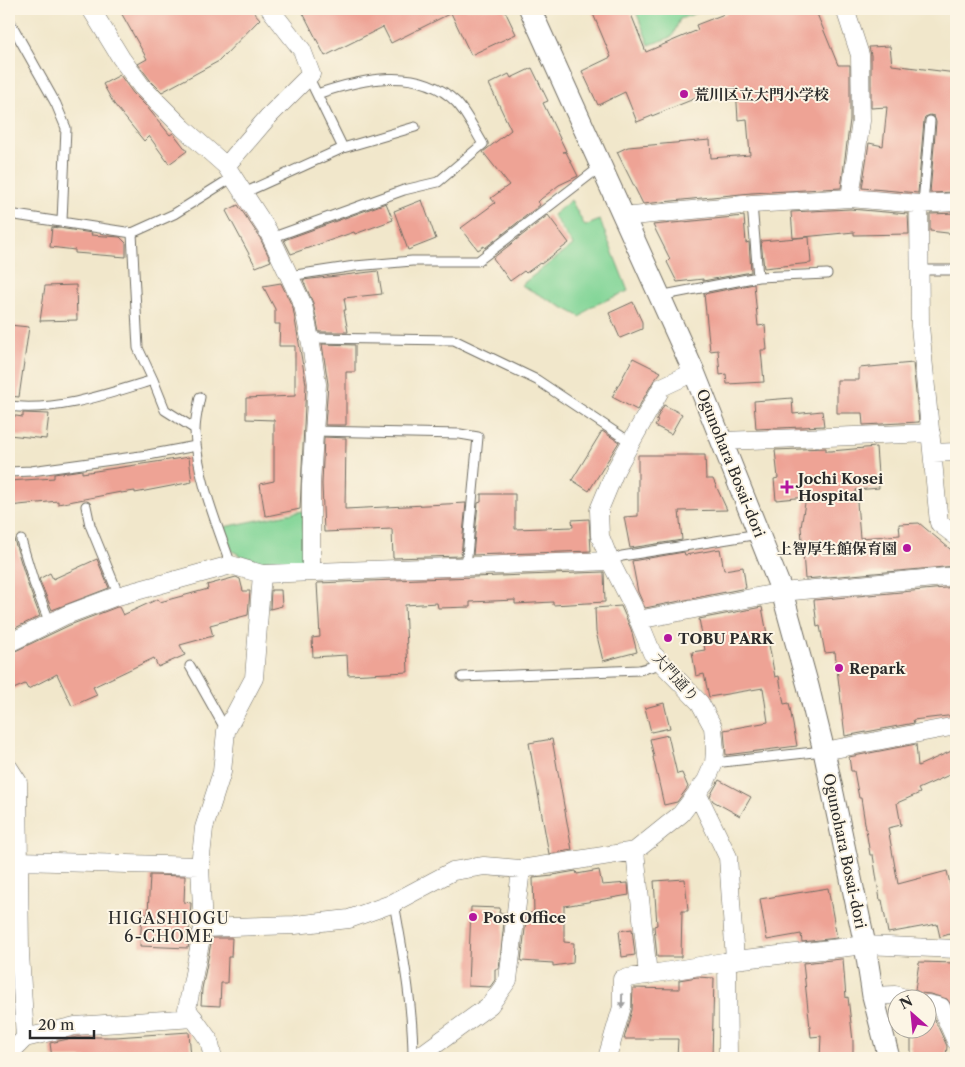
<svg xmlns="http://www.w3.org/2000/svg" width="965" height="1067" font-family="'Libre Caslon Text','Noto Serif JP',serif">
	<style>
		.green { fill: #82d597; stroke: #568061 }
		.building { fill: #eea395 }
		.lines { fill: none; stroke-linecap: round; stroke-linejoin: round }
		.service-casing { stroke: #706d63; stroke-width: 11 }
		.minor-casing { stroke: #706d63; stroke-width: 19 }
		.tertiary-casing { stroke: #706d63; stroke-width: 23 }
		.service { stroke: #fff; stroke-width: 9 }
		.minor { stroke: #fff; stroke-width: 18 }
		.tertiary { stroke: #fff; stroke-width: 21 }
		.oneway { fill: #a0a0a0 }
		.poi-dot { fill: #b5179e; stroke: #fcf5e5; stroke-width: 2 }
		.labels { text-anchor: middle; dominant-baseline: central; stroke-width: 4; stroke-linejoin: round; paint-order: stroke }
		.poi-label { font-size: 15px; font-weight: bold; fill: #2b2b2b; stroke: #fcf5e5; text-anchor: start }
		.street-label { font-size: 15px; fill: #2b2b2b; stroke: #fcf5e5 }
		.neighbourhood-label { font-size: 16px; letter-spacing: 1px; fill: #2b2b2b; stroke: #fcf5e5 }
	</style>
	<rect width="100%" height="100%" fill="#fcf5e5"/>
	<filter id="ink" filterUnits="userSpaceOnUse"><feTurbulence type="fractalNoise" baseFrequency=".02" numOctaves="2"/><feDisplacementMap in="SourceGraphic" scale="10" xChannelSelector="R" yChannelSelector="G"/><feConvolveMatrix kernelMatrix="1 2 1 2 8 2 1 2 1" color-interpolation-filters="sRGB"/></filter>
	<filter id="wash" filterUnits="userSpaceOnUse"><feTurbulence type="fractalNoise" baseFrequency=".0096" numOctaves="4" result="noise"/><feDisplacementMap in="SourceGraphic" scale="20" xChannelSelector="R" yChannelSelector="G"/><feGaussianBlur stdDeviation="1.12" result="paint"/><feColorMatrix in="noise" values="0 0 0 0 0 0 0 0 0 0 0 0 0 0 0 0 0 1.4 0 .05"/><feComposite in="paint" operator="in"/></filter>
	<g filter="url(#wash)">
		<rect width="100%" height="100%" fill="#f1e7cb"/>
		<path class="green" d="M635,9H707L680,19L672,37L649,45Z
			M571,200L585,226L600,220L628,291L590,307L581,317L521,285L573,245L553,215Z
			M303,511V560L254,562L232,551L224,527Z"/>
		<g id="blocks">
			<path class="building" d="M119,9H251L260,19L219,61L162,92L150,80L138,64L147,59Z
				M301,9H504L516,34L471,55L451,13L391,43L383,27L325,56Z
				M591,9H629L646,52L698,30L696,25L737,9H815L838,65H850V120L841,188L751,193L643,204L617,152L628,147L710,140L711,158L750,155L747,119L738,120L736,87L722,93L721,88L637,122L625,92L598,105L582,71L611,57Z
				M890,46L892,65L956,73V192L930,193L936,122L934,116L930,115L925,117L924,120L918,193L862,188L869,143L883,146L887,107L871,108V55L869,47Z
				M532,68L548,101L543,103L566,151L563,152H566L578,176L559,185L541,199L538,202L540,205L485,248L484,246L478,250L461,228L495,203L491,198L509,185L483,152L511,130L489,84L509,74L511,78Z
				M120,75L133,93L147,107L170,135L173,133L187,151L169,164L149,136L144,141L114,104L103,84Z
				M422,200L436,239L408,250L394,211Z
				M386,203L393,220L355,234L354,232L291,254L284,240Z
				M238,205L259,236L271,261L256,267L226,211Z
				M850,209L908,214L909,234L854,235V232L793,238L791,212Z
				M956,213V234L930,231V214Z
				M548,215L569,243L541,264L540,263L526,273L524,271L510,281L493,258Z
				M744,216L746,243L749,242L751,272L703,281V279L677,282L667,262L670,259L653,225Z
				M52,227L92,233L91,235L120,237L126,243V257L75,253V250L50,247Z
				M809,237L811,263L764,268L761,241Z
				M378,271L382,294L344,298L346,310H344L348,332H319L313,303L303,280Z
				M281,283L293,308L306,384L300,509L267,516L265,515L260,484L274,481V420L246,419V398L295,396V346H279L280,324H275V309L263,286Z
				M754,284L758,326L765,325L767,350H761L764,382L727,384L726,374L720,375L718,350L710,351L704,294Z
				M76,285L77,320L40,321L45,286Z
				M633,302L642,322V329L620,338L609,313Z
				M9,325L29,327L19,397L9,396Z
				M322,344L355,345V372H346V425H325L328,384Z
				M633,358L661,372L653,382L637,410L612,397Z
				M913,363L919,422L863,425L862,413H837V380H859V368Z
				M792,398L793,414L822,411L824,426L756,429L754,401Z
				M664,405L682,414L671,434L655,426L658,421L656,420Z
				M23,413L49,414L46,439L9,435V415L23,417Z
				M602,431L619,442L589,491L572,480Z
				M324,437L346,438L345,509L466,503L461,556L393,558L392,529L324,532L322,484Z
				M876,447L879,488L856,490L860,538L900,535L899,524L919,523L956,554V566L805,579L801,527L806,497L776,500L774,479L778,478L775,450L826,448V451H831Z
				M638,455H705L706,479H713L727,510L679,511L682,540L630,548L624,517L638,516Z
				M189,457L192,482L135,493V491L121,493V492L58,504V501L9,506V481L54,478V474L82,470V473Z
				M481,494H515V529L573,527L572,520L589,519L591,551L473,555L478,503L481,502Z
				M9,533H12L28,585L40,616L9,631Z
				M720,549L724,570L743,567L746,588L645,608L638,592L632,561L684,552L685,555Z
				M97,559L109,588L52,610L39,579L50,573L53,579Z
				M604,572L605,602L553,605V602L515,604V600L470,602V607L438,608L437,603L405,605L408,672L348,675L347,655L313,657L312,638L320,637L317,583Z
				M236,577L240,579L243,591H250L248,615L210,625L213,636L180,645L185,655L158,667L154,658L93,687L97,695L72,706L57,674L28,689L25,684L9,691V654L70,625L117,607H119L123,615L158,599L160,602L208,589L207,585Z
				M956,587V675L954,676L956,715L913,720L914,723L845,736L835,652L825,653L820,626L817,627L814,600Z
				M271,590H281L282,606L270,609Z
				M621,606L631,629L637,652L603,661L596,632L595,608Z
				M762,607L775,677L779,676L784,704L789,703L797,746L726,755L724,730L768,722L763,688L709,697L704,674L696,676L692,652L705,650L699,619Z
				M664,703L670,728L651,732L645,708Z
				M668,735L677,774L682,773L688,787L677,802L664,805L653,757H654L650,739Z
				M552,739L572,850L549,854L529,743Z
				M916,744L918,766L956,749V772L918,789L920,793L897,803L901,825L888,828L898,884L947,871L956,909V932L940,937L937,924L888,933L882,900H880L873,855H870L861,798H859L854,771H851L849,757Z
				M719,780L751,797L740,816L713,801L710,796Z
				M599,870L602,885L628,883L629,895L564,906V942L574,943L573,963L553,966V963L521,961L527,913H534L533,878L553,876V875L576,871L577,874Z
				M150,875L185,876L184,902L191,903L189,930H192L188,948L140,946L142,914H148Z
				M685,879L688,911H682L681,957H657L654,926L657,925L654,881Z
				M828,888L837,938L802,942L801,934L767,940L760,899Z
				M471,907L500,908L499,913H505L499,969H495V980L490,987L468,986Z
				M632,929L635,955L622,957L619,931Z
				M212,938H232L231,957H228L227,983H221L220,1006L201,1005L202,989Z
				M841,959H843L846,998L848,997L853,1041V1058H820L821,1036L811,1037L803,963Z
				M919,962L956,963V1012L947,999L930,994L920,993L915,990Z
				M697,977L714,978L712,1058H677L678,1039H624L632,1010L633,988L679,989V980Z
				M928,1015L933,1016L947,1046L946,1058H911V1030H928Z
				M189,1032L191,1058H52L50,1043L77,1037H116Z"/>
		</g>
	</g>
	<g filter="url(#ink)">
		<use href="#blocks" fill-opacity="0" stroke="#706d63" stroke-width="1"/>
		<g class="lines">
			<defs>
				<path id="service" d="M9,20L56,104L66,128L62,221
					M343,148L415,127
					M244,193L343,148L308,76
					M923,204L930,121
					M9,214L132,233L174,214L233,177
					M271,238L404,190L438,182L483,144C475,131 466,112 456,102C419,65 361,79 317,94
					M920,270H956
					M289,276L355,266L412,261H478L600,167
					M758,277L827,274
					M659,296L758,277L752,204
					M310,338L454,340L537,380L630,442
					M153,380L165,410L195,429
					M200,397C198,408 195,420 195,431C197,477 216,522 231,565
					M9,406C57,412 108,394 153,380L138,348L132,233
					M314,431L460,434L478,437L466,567
					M9,472L31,471L148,455L196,446
					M86,506L90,525L119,596
					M21,540L34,583L50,623
					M610,561L622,556L759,534
					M190,666L226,730
					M462,677L639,670L662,664
					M714,763L823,751
					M394,903C403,954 413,1006 413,1058"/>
				<path id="minor" d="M91,9L121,58L142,87L183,128L226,166L268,231L303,305L311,344L317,384L311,484V571
					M845,9L860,55L861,121L850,198
					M226,166L268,117L311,74L302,50L270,9
					M919,204L920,326L939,523L956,536
					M623,217L752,204L850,198L919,204L956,202
					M723,441L931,433
					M933,453L956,452
					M638,620L782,592L956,576
					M9,643L66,615L114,597L231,565L262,574L610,561
					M824,751L956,726
					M9,768L18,782L20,953L25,1038L9,1054
					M697,793L728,857L735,960
					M635,851L648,975
					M19,861L200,866
					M203,928L295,925L349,919L391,904L453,871L484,866L521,869L635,851L681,814L706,781L714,763L715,751L713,727L700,703L652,653L632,604L610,561L600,536L599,510L616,469L662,387L694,372
					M727,961L728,1058
					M873,996L895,995L912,1000
					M928,1004L941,1007L956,1041
					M25,1038L75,1026L194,1018
					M213,1058L209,1040L187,1009L203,928L200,866L204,828L222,772L226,731L254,678L262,574
					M417,1058L490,1005L508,980L521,869
					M607,1058L622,1007V979L735,960L865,945L956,949"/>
				<path id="tertiary" d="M530,9L694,372L782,592L808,686L824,751L865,945L873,996L889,1058"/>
			</defs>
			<use href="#service" class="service-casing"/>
			<use href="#minor" class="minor-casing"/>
			<use href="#tertiary" class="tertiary-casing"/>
			<use href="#service" class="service"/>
			<use href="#minor" class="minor"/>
			<use href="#tertiary" class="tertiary"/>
		</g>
		<defs><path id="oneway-solid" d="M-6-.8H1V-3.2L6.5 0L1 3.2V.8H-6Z" transform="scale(1.25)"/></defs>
		<use class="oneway" href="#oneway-solid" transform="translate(622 1001) rotate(91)"/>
	</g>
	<g class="poi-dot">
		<circle cx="684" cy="94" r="5"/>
		<path d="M784.5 479.5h5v5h5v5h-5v5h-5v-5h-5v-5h5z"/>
		<circle cx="907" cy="548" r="5"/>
		<circle cx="668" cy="638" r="5"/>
		<circle cx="839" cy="668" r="5"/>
		<circle cx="473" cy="917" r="5"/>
	</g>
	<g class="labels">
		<g class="poi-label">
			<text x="694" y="94">荒川区立大門小学校</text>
			<text x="798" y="478">Jochi Kosei<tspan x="798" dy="17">Hospital</tspan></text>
			<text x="897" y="548" text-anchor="end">上智厚生館保育園</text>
			<text x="678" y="638">TOBU PARK</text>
			<text x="849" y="668">Repark</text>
			<text x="483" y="917">Post Office</text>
		</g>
		<g class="street-label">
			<text transform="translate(731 463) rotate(68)">Ogunohara Bosai-dori</text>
			<text transform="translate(676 677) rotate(48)">大門通り</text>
			<text transform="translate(845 851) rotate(78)">Ogunohara Bosai-dori</text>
		</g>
		<g class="neighbourhood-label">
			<text x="169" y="918">HIGASHIOGU<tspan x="169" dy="18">6-CHOME</tspan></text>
		</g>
	</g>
	<rect width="965" height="1067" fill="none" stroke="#fcf5e5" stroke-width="30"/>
	<g transform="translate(912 1014) rotate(333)"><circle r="24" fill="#fcf5e5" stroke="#a8a49b"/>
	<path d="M0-4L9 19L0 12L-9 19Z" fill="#b5179e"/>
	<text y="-8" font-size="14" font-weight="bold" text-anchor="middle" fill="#2b2b2b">N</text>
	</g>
	<path d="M30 1030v8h64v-8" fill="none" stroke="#2b2b2b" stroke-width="2.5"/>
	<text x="38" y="1030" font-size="15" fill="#2b2b2b" stroke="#fcf5e5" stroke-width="4" paint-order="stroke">20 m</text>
</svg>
